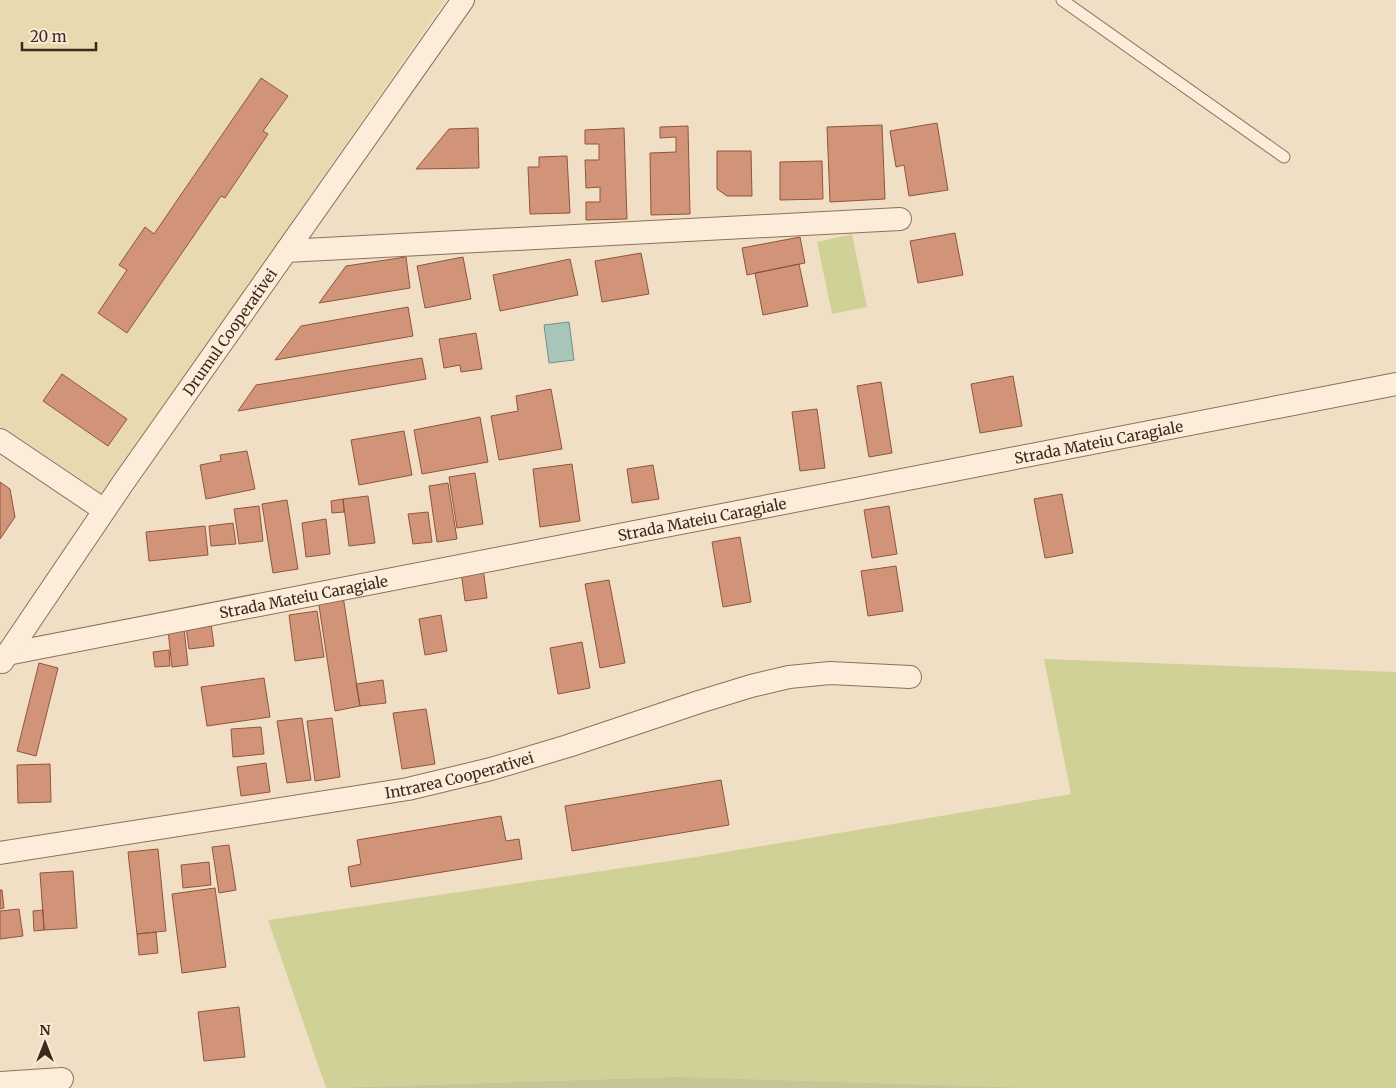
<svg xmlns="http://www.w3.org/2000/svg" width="1396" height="1088" font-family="Merriweather,serif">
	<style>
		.farmland { fill: #e8d9b1 }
		.green { fill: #d0d197 }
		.cemetery { fill: #c5c597 }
		.water { fill: #a7c5b9; stroke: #6c9486 }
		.building { fill: #d29478; stroke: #8f553d }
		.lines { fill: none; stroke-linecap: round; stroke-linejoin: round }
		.lane-casing { stroke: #8e7059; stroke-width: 13 }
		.street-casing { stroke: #8e7059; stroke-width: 24 }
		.lane { stroke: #fbedd9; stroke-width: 11 }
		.street { stroke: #fbedd9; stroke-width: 22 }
		.labels { text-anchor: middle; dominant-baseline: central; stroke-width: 4; stroke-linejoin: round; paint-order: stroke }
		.street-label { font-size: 15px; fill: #3d2a1e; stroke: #f8ead5 }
	</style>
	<rect width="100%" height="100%" fill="#f1dfc5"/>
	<path class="farmland" d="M0,0H445L103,496L0,426Z"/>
	<path class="green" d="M852,234L867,307L832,314L817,242Z
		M1044,659L1396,672V1088H672L673,1077L326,1088L268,920L690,858L1071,794Z"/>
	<path class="cemetery" d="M673,1077L1027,1088H328Z"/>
	<path class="water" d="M569,322L574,360L549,363L544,325Z"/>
	<path class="building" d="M261,78L288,96L263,131L268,134L225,198L221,196L127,333L98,313L127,270L119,265L145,227L154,234Z
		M937,123L948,190L909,196L904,165L896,167L890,131Z
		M882,125L885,199L830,202L827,127Z
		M688,126L690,214L651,215L650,153L676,152V137L660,138V127Z
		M478,128L479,168L416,169L449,129Z
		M624,128L627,219L586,220V202H600V187L586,188L585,160H599V144H585V130Z
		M717,151H751L752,196H727L717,189Z
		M567,156L570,213L530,214L528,167H539V157Z
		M822,161L823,199L780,200V162Z
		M955,233L963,275L918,283L910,241Z
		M800,237L805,263L747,275L742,248Z
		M641,253L649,294L602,302L595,261Z
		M406,257L410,288L319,303L346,266Z
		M463,257L471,299L425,308L417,266Z
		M570,259L578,295L500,311L493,275Z
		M799,264L808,306L763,315L755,273Z
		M408,307L413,336L275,360L301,326Z
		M476,333L482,369L461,372L460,365L444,368L439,339Z
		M422,358L426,379L238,411L256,385Z
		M62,374L127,419L108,446L43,401Z
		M1013,376L1022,426L980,433L971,384Z
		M881,382L892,453L869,457L857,386Z
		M551,389L562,449L499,460L491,416L518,411L516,396Z
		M817,409L825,468L800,471L792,412Z
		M480,417L488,462L422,474L414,430Z
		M404,431L412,475L359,485L351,440Z
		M247,451L255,489L206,499L200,465L221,461L220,455Z
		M572,464L580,521L540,527L533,469Z
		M653,465L659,499L632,503L627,469Z
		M475,473L483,524L457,528L449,477Z
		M0,482L10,489L15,517L0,539Z
		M448,483L457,539L437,542L429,486Z
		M1062,494L1073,553L1045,558L1034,499Z
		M368,496L375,543L349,546L343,499Z
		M343,499L344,512L332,513L331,501Z
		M287,500L298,569L273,573L262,504Z
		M259,506L263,541L239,544L234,509Z
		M889,506L897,554L872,558L864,510Z
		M428,512L432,542L413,544L408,514Z
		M326,519L330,554L306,557L302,523Z
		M233,523L236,544L211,546L209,526Z
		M205,526L208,555L149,561L146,532Z
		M740,537L751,602L723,607L712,542Z
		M896,566L903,611L868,616L861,571Z
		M483,568L487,598L465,601L461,572Z
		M609,580L625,663L600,668L585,584Z
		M343,596L360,706L335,711L318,599Z
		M317,611L324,657L295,661L289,615Z
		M441,615L447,651L425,655L419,619Z
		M211,624L214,646L189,649L186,627Z
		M184,628L188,665L172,667L168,630Z
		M582,642L590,688L558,694L550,648Z
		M169,650L170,666L155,667L153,652Z
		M39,663L58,668L36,756L17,751Z
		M264,678L270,717L207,726L201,687Z
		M383,680L386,703L360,706L356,684Z
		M426,709L435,764L402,769L393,713Z
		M302,718L311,780L287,783L277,721Z
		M332,718L340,777L315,781L307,721Z
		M261,727L264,754L233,757L231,729Z
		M266,763L270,792L241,796L237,767Z
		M50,764L51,802L18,803L17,765Z
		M721,780L729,825L572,851L565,806Z
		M501,816L506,841L519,839L522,859L351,887L348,867L361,864L357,840Z
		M229,845L236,890L219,893L212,847Z
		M158,849L166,931L137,934L128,852Z
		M209,862L211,885L183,888L181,865Z
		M73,871L77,928L44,930L40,873Z
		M215,888L226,967L182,973L172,894Z
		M0,890H2L4,908L0,909Z
		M19,909L23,936L0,939V911Z
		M43,910L44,930L34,931L33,911Z
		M156,932L158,953L139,955L137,934Z
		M239,1007L245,1057L204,1061L198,1012Z"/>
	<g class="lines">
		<defs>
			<path id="lane" d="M1062,0L1284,157"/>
			<g id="street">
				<path d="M286,251L900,219"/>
				<path d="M0,440L104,510"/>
				<path id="s1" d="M7,654L1396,384"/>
				<path id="s2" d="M2,662L123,483L463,0"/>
				<path id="s3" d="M0,853L408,789L491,769L568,746L699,702L751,686L789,677L830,673L910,677"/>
				<path d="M0,1083L62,1079"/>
			</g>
		</defs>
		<use href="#lane" class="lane-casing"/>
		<use href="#street" class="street-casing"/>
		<use href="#lane" class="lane"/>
		<use href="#street" class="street"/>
	</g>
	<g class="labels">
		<g class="street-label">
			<text stroke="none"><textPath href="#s2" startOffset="401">Drumul Cooperativei</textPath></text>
			<text stroke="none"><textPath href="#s1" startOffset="1112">Strada Mateiu Caragiale</textPath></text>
			<text stroke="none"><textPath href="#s1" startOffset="708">Strada Mateiu Caragiale</textPath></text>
			<text stroke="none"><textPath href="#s1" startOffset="302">Strada Mateiu Caragiale</textPath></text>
			<text stroke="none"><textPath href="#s3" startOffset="466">Intrarea Cooperativei</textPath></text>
		</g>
	</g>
	<g transform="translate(45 1043)" stroke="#f8ead5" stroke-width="4" paint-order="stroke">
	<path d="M0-4L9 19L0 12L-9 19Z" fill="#3d2a1e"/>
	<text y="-8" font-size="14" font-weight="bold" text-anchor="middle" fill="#3d2a1e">N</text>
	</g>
	<path d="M22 42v8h74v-8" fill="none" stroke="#3d2a1e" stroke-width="2.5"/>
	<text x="30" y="42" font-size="15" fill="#3d2a1e" stroke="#f8ead5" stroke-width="4" paint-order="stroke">20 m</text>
</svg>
